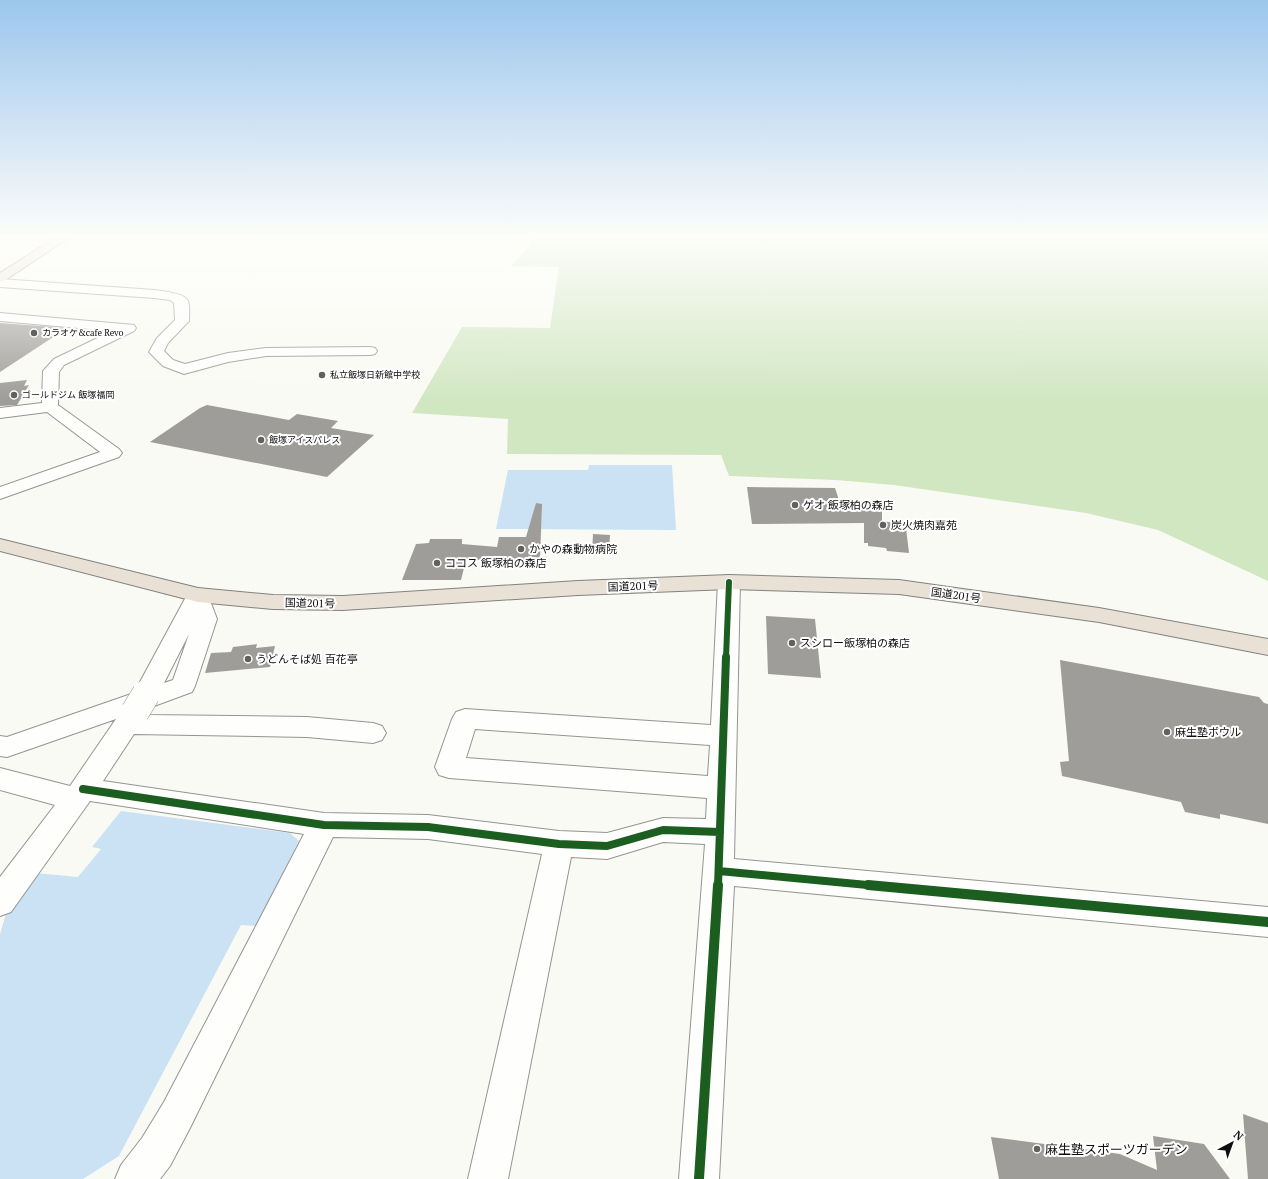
<svg xmlns="http://www.w3.org/2000/svg" width="1268" height="1179" font-family="'PT Serif','Noto Sans JP',serif">
	<style>
		.forest { fill: #d1e7c2 }
		.water { fill: #cae2f4 }
		.building { fill: #9e9d99 }
		.lines { fill: none; stroke-linecap: round; stroke-linejoin: round }
		.minor-casing { stroke: #949492; stroke-width: 2 }
		.highway-casing { stroke: #82827f; stroke-width: 2 }
		.minor { fill: #fefefd; fill-rule: evenodd }
		.highway { fill: #e9e1d6; fill-rule: evenodd }
		.minor-bridge-casing { stroke: #949492; stroke-width: 29; stroke-linecap: butt }
		.minor-bridge { stroke: #fefefd; stroke-width: 28 }
		.cycleway-far2-casing { stroke: #fff; stroke-width: 8 }
		.cycleway-far1-casing { stroke: #fff; stroke-width: 10 }
		.cycleway-casing { stroke: #fff; stroke-width: 12 }
		.cycleway-far2 { stroke: #1b5e20; stroke-width: 6 }
		.cycleway-far1 { stroke: #1b5e20; stroke-width: 8 }
		.cycleway { stroke: #1b5e20; stroke-width: 10 }
		.poi-dot { fill: #61615e; stroke: #fff; stroke-width: 1.5 }
		.labels { text-anchor: middle; dominant-baseline: central; stroke-width: 4; stroke-linejoin: round; paint-order: stroke }
		.far-poi-label { font-size: 9px; fill: #0e0e0e; stroke: #fff; text-anchor: start }
		.poi-label { font-size: 11px; fill: #0e0e0e; stroke: #fff; text-anchor: start }
		.street-label { font-size: 11px; fill: #0e0e0e; stroke: #fff }
		.near-poi-label { font-size: 13px; fill: #0e0e0e; stroke: #fff; text-anchor: start }
	</style>
	<rect width="100%" height="100%" fill="#fafaf4"/>
	<path class="forest" d="M530,235H1268V581L1158,530L1086,513L894,485L836,480L729,476L721,455L507,454L508,419L412,413L462,327L550,328L559,267L511,266L531,244Z"/>
	<path class="water" d="M589,465H672L676,530L496,529L508,470H588Z
		M121,811L290,833L299,841L256,926L241,925L119,1156L83,1179H0V934L7,910L36,873L78,877L101,849L92,847Z"/>
	<path class="building" d="M0,323L67,328L0,372Z
		M27,380L24,386L29,385L17,405L0,406V383Z
		M207,405L289,420L297,414L338,421L331,428L374,435L327,477L150,442L200,408Z
		M747,487L835,488L839,500L882,502V521L895,523L906,528L909,553L887,551L886,548L868,546V543H864V523L752,524Z
		M536,503L542,504L540,559L466,560L461,580H402L416,544L429,543L430,539H462V544L497,547L499,537H526Z
		M593,534L610,535L609,553L592,554Z
		M766,616L815,619L821,678L768,674Z
		M257,644L256,648L275,646L270,667L205,673L211,653L231,652L233,647Z
		M1060,660L1259,697L1264,703L1268,704V824L1220,814V819L1185,812L1181,802L1062,776L1060,762L1069,761Z
		M1243,1114L1268,1123V1179H1248Z
		M1153,1136L1204,1144L1230,1179H999L991,1137L1120,1154L1157,1170Z"/>
	<g class="lines">
		<defs>
			<path id="minor" d="M0,279L154,290C162,291 185,293 188,301C190,307 189,315 189,321L168,343L164,351L173,360L185,364L228,353L266,348L370,347L375,348L377,351L375,354L370,355L266,356L228,362L184,374L163,366L149,352L157,338L175,320L174,303L170,300L154,298L0,287Z
				M0,313L134,325L136,328L134,331L64,365L59,372L58,405L119,449L122,453L119,457L0,499V487L100,452L47,412L0,418V408L42,403L43,371L54,359L112,331L0,321Z
				M729,575L737,577L740,582L734,859L1268,907V937L734,886L719,1179H679L705,844L663,842L607,859L571,857L508,1179H468L542,854L428,839L333,837L190,1128L170,1166L160,1179H115L121,1165L142,1138L164,1102L304,834L90,801L11,912L0,916V877L55,805L0,790V768L70,786L116,719L7,757L0,756V736L7,737L134,693L187,595L190,590L198,588L206,590L217,619L195,686L192,692L146,709L148,712L146,715L307,717L373,723L382,726L386,733L382,740L373,743L307,737L134,734L103,781L324,813L428,815L559,831L607,833L663,818L706,819L707,798L449,778L439,775L435,767L452,719L456,712L465,709L711,725L718,582L721,577ZM189,634L173,680L164,683ZM475,729L710,745L708,776L466,758Z"/>
			<path id="highway" d="M60,235H73L4,281L0,282V273Z
				M0,539L198,588L273,595L343,596L578,581L729,575L899,580L1099,608L1268,639V655L1099,622L899,594L729,589L578,595L343,610L273,609L198,602L0,551Z"/>
		</defs>
		<use href="#minor" class="minor-casing"/>
		<use href="#highway" class="highway-casing"/>
		<use href="#minor" class="minor"/>
		<use href="#highway" class="highway"/>
		<defs>
			<path id="minor-bridge" d="M135,712L146,694"/>
		</defs>
		<use href="#minor-bridge" class="minor-bridge-casing"/>
		<use href="#minor-bridge" class="minor-bridge"/>
		<defs>
			<path id="cycleway-far2" d="M726,658L729,582"/>
			<path id="cycleway-far1" d="M83,789L324,825L428,827L559,844L607,846L663,830L720,832
				M719,871L878,886
				M718,886L726,657"/>
			<path id="cycleway" d="M868,885L1268,922
				M699,1179L718,885"/>
		</defs>
		<use href="#cycleway-far2" class="cycleway-far2-casing"/>
		<use href="#cycleway-far1" class="cycleway-far1-casing"/>
		<use href="#cycleway" class="cycleway-casing"/>
		<use href="#cycleway-far2" class="cycleway-far2"/>
		<use href="#cycleway-far1" class="cycleway-far1"/>
		<use href="#cycleway" class="cycleway"/>
	</g>
	<linearGradient id="sky" x2="0" y2="1"><stop stop-color="#9cc6ed"/><stop offset="0.59" stop-color="#fdfdfa"/><stop offset="1" stop-color="#fdfdfa" stop-opacity="0"/></linearGradient>
	<rect width="1268" height="400" fill="url(#sky)"/>
	<g class="poi-dot">
		<circle cx="34" cy="333" r="4"/>
		<circle cx="322" cy="375" r="4"/>
		<circle cx="14" cy="395" r="4"/>
		<circle cx="261" cy="440" r="4"/>
		<circle cx="795" cy="505" r="4"/>
		<circle cx="883" cy="525" r="4"/>
		<circle cx="521" cy="549" r="4"/>
		<circle cx="437" cy="563" r="4"/>
		<circle cx="792" cy="643" r="4"/>
		<circle cx="248" cy="659" r="4"/>
		<circle cx="1167" cy="732" r="4"/>
		<circle cx="1037" cy="1149" r="4"/>
	</g>
	<g class="labels">
		<g class="far-poi-label">
			<text x="42" y="333">カラオケ&amp;cafe Revo</text>
			<text x="330" y="375">私立飯塚日新館中学校</text>
			<text x="22" y="395">ゴールドジム 飯塚福岡</text>
			<text x="269" y="440">飯塚アイスパレス</text>
		</g>
		<g class="poi-label">
			<text x="803" y="505">ゲオ 飯塚柏の森店</text>
			<text x="891" y="525">炭火焼肉嘉苑</text>
			<text x="529" y="549">かやの森動物病院</text>
			<text x="445" y="563">ココス 飯塚柏の森店</text>
			<text x="800" y="643">スシロー飯塚柏の森店</text>
			<text x="256" y="659">うどんそば処 百花亭</text>
			<text x="1175" y="732">麻生塾ボウル</text>
		</g>
		<g class="street-label">
			<text transform="translate(633 586) rotate(-2)">国道201号</text>
			<text transform="translate(956 595) rotate(8)">国道201号</text>
			<text transform="translate(310 603) rotate(1)">国道201号</text>
		</g>
		<g class="near-poi-label">
			<text x="1045" y="1149">麻生塾スポーツガーデン</text>
		</g>
	</g>
	<g transform="translate(1232 1143) rotate(41)" stroke="#ffffff" stroke-width="3" paint-order="stroke">
	<path d="M0-3L7 15L0 10L-7 15Z" fill="#0e0e0e"/>
	<text y="-6" font-size="11" font-weight="bold" text-anchor="middle" fill="#0e0e0e">N</text>
	</g>
</svg>
